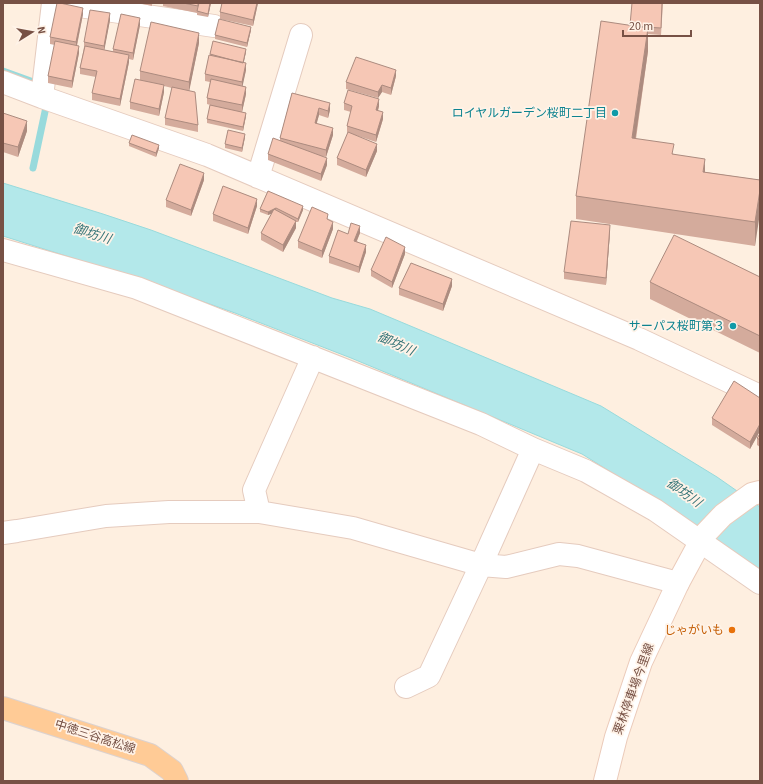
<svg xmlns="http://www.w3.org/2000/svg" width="763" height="784" font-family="'Source Sans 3','Noto Sans JP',sans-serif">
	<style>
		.water { fill: #b3e8ea; stroke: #98dadc }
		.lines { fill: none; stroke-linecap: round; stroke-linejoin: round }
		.stream { stroke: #98dadc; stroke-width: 7 }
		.minor-casing { stroke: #e5cbbe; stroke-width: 24 }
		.secondary-casing { stroke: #ebcbba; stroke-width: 24 }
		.primary-casing { stroke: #dcd2cf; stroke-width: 24 }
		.minor { stroke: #fff; stroke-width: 22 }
		.secondary { stroke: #fff; stroke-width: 22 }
		.primary { stroke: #ffcb96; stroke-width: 22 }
		.wall { fill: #d4ab9c }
		.shaded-wall { fill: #ac8b7f }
		.building { fill: #f6c7b5; stroke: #ac8b7f }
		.culture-dot { fill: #0f9aa8; stroke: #fff3e8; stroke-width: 1.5 }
		.food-dot { fill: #e8710a; stroke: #fff3e8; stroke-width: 1.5 }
		.labels { text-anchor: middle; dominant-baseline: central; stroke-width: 3.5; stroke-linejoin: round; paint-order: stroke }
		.culture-label { font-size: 12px; fill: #0d838f; stroke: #fff3e8; text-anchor: end }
		.food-label { font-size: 12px; fill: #c56008; stroke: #fff3e8; text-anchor: end }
		.street-label { font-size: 12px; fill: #775145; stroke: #fff3e8 }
		.water-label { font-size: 13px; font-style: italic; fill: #357477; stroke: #fff3e8 }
	</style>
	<rect width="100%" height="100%" fill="#feefe0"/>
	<path class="water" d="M3,183L103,214L151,230L332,298L370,309L601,406L717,477L760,507V571L686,519L582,454L351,358L235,313L142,280L3,236Z"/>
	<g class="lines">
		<path class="stream" d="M3,71L39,84
			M33,168L46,107"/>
		<defs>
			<path id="minor" d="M59,3L214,26
				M3,82L42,97L207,155L639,339L760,396
				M42,97L53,3
				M258,177L301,35
				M3,250L137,288L481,424L533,449L586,471L655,510L760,583
				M259,512L254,490L313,357
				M3,533L17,531L106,516L169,512H259L353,528L481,565L506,567L559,554L578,556L678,583
				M406,687L429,676L481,565L533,449"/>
			<path id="secondary" d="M605,781L616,737L641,662L678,583L704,535L723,515L752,494L760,492"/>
			<path id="primary" d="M3,708L150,755L172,771L177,781"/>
		</defs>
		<use href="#minor" class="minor-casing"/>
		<use href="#secondary" class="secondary-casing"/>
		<use href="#primary" class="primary-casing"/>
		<use href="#minor" class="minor"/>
		<use href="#secondary" class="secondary"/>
		<use href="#primary" class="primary"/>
	</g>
	<path class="wall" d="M138,3H152V6Z
		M163,3H211L208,17L197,15V13L163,6Z
		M258,3L253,26L220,19V12Z
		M663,3L661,35L648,34V51L636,139L674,154L705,172L760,180L755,246L576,219V196L630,25Z
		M83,14L77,46L79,53L72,88L48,83V76L55,45L50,44V37Z
		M110,20L104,50L113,52V49L140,25L133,60L129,59V62L120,106L92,100V93L96,77L80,74V68L84,47V42Z
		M251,30L247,47L215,39V35Z
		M199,43L189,90L198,125V132L165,125V118L172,88L164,86V92L159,116L130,109V102L140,80V71Z
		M246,52L243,63L246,70L242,86L246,94L242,112L246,116L243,131L207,123V119L210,105L207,104V98L210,82L205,81V74L210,54Z
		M396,76L391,95L382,92L378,98L346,89V82Z
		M292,93L330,110L328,118L319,115L316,124L333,135L326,157L322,156L327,165L321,181L268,160V154L280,140V138Z
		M344,103L379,106L378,111L383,119L376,142L355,135L377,151L366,177L337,165V158L348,133L347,132V126L351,112L344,110Z
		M3,113L27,131L18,157L3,152Z
		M245,137L242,152L225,148V144Z
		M129,143L159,148L156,157L129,146Z
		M204,180L191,216L166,207V200Z
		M268,191L303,210L298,222H296V228L283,252L261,240V233L272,213L268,215L260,212V209Z
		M257,206L248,234L213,221V214Z
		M328,220L333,229L322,258L298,248V241Z
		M610,232L606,285L564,279V272Z
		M360,233L357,241L366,252L359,273L329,263V256L348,234Z
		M405,254L392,288L371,276V270Z
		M760,277V353L650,299V282Z
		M452,286L443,311L399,295V288Z
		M760,398V431L750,449L712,425V418Z
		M760,434V447L757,445V438Z"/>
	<path class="shaded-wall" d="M210,3H211L208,17V14Z
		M257,3H258L253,26V20Z
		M83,8V14L76,49V42Z
		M110,13V20L104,52V46Z
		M140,18V25L133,60V53Z
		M251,27V30L247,47V43Z
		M648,28V51L632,162V138Z
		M199,33V43L189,92V82Z
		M79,46V53L72,88V81Z
		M246,49V52L243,66V63Z
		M129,55V62L120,106V99Z
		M246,63V70L242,89V82Z
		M396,70V76L391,95V88Z
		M164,85V92L159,116V109Z
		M382,85V92L378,98V92Z
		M246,87V94L242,112V105Z
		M379,99V106L376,117V110Z
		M330,103V110L328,118V111Z
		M319,108V115L315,130V123Z
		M383,112V119L376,142V135Z
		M246,113V116L243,131V127Z
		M27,121V131L18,157V147Z
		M333,128V135L326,157V150Z
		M245,134V137L242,152V148Z
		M377,144V151L366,177V170Z
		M159,145V148L156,157V153Z
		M327,158V165L321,181V174Z
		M705,159V182L703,172Z
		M204,173V180L191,216V210Z
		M760,190V213L755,246V222Z
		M257,199V206L248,234V228Z
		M303,206V210L298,222V219Z
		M276,208V212L268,215V212Z
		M296,221V228L283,252V245Z
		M333,222V229L322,258V251Z
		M610,225V232L606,285V278Z
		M360,226V233L354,247V241Z
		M366,245V252L359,273V267Z
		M405,247V254L392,288V282Z
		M452,279V286L443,311V304Z
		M760,424V431L750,449V442Z"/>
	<path class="building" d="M57,3H60L83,8L76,42L50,37Z
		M183,3H198V6Z
		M199,3H210L208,14L197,11Z
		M222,3H257L253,20L220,12Z
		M632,3H662L661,28L645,27L630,25Z
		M90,10L110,13L104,46L84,42Z
		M121,14L140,18L133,53L113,49Z
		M219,19L251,27L247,43L215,35Z
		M601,21L648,28L632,138L674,144L672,154L705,159L703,172L760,180V190L755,222L576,196Z
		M151,22L199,33L189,82L140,71Z
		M55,41L79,46L72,81L48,76Z
		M213,41L246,49L243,63L210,54Z
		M85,46L129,55L120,99L92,93L97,71L80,68Z
		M209,55L246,63L242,82L205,74Z
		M356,57L396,70L391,88L382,85L378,92L346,82Z
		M135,79L164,85L159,109L130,102Z
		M211,79L246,87L242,105L207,98Z
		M172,87L195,92L198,125L165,118Z
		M348,90L379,99L376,110L383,112L376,135L347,126L352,106L344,103Z
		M292,93L330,103L328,111L319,108L315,123L333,128L326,150L280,138Z
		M210,105L246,113L243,127L207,119Z
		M3,113L27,121L18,147L3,143Z
		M228,130L245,134L242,148L225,144Z
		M348,132L377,144L366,170L337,158Z
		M132,135L159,145L156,153L129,143Z
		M273,138L327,158L321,174L268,154Z
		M180,164L204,173L191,210L166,200Z
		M223,186L257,199L248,228L213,214Z
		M268,191L303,206L298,219L276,208L268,212L260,209Z
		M312,207L328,214L327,219L333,222L322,251L298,241Z
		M274,209L296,221L283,245L261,233Z
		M571,221L610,225L606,278L564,272Z
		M351,223L360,226L354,241L366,245L359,267L329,256L338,230L348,234Z
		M674,235L760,277V336L650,282Z
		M386,237L405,247L392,282L371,270Z
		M411,263L452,279L443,304L399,288Z
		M734,381L760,398V424L750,442L712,418Z
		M760,434V440L757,438Z"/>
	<g class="culture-dot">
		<circle cx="615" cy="113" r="4"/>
		<circle cx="733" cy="326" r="4"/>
	</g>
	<circle class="food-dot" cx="732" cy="630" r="4"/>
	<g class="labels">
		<g class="culture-label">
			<text x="607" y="113">ロイヤルガーデン桜町二丁目</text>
			<text x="725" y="326">サーパス桜町第３</text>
		</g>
		<g class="food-label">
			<text x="724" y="630">じゃがいも</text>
		</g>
		<g class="street-label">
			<text transform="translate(634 689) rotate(-70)">栗林停車場今里線</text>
			<text transform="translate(95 737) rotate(18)">中徳三谷高松線</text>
		</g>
		<g class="water-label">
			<text transform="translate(92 234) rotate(17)">御坊川</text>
			<text transform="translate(396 344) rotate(24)">御坊川</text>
			<text transform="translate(684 493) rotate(35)">御坊川</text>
		</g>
	</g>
	<rect width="763" height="784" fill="none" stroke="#775145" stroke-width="8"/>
	<g transform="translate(32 32) rotate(79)" stroke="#fff3e8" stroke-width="3" paint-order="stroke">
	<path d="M0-3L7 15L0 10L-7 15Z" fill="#775145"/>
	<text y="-6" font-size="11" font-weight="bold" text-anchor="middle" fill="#775145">N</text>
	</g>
	<path d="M623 30v6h68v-6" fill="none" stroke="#775145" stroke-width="2"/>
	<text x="629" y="30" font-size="12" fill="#775145" stroke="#fff3e8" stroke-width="3" paint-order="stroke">20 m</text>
</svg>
